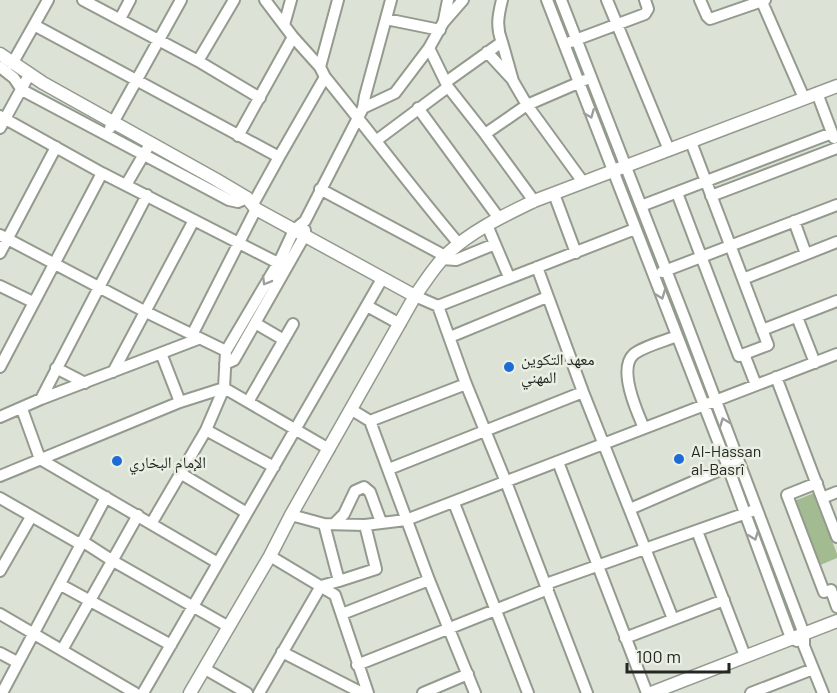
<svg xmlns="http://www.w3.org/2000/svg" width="837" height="693" font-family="Barlow,'Noto Naskh Arabic',sans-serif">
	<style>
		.green { fill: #a3bb91 }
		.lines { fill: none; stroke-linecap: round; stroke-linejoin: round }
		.minor-casing { stroke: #939a8e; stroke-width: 14 }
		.major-casing { stroke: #939a8e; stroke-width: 15 }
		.minor { stroke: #fff; stroke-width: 10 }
		.major { stroke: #fff; stroke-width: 12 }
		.oneway { stroke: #9c9e9c }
		.poi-dot { fill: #1e6bd6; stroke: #e9f0e3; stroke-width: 2 }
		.labels { text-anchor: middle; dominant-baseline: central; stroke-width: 5; stroke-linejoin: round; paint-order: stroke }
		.poi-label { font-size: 16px; fill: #242722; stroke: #e9f0e3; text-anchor: start }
	</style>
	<rect width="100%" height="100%" fill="#dce3d6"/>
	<path class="green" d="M814,493L837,554V558L818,566L794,501Z"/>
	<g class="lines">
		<defs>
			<path id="minor" d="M83,0L198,61L260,98
				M265,0L293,37L320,67L325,77C370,132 413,190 459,244
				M547,0L728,467L791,638L797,641
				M561,0L685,319L804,634V646L823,693
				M607,0L669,150
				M700,0L707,16L710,19L765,0
				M762,2L804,98
				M120,19L130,0
				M386,19L440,30
				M444,20L448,0
				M34,25L48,0
				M284,25L291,0
				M502,42L513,81L527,105L583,182
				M570,42L645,14L648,9L645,0
				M429,48L448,87L485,134L534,201
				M487,52L511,78
				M198,61L234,0
				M12,64L34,25L279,157L253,204
				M0,67L14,78L22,90L229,200L238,202L247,198
				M320,67L338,0
				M446,82L502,42C496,27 498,16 502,0
				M817,93L834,138
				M363,108L365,96L391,0
				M418,108L498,217
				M0,116L102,173L276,262L287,266
				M0,128L29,75
				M110,128L181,0
				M485,134L527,105L585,80
				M238,136L293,37
				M377,140L448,87
				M279,157L325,77
				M126,185L147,149
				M320,189L445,256
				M677,193L739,356L768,345L691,142
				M554,194L576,253
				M711,196L837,148
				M641,206L832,133
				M794,221L806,254
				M487,225L509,277
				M0,235L146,312L226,351
				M0,253L56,147
				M442,259L456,260L495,244
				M537,267L583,392L673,619
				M662,272L837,205
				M743,279L837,242
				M0,286L33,302
				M415,296L438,306L466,384L506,482L587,693
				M367,306L400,324
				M438,306L635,229
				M797,317L815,363
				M255,323L284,340
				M762,330L837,301
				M192,335L256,209
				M450,337L547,297
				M161,353L180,402
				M744,354L756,385
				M225,364L234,360L305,235V230
				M0,367L102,173
				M56,368L85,383
				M113,372L194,220
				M776,377L822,498L837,492
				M41,399L147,195
				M248,402L293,324
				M22,409L40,459L218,563
				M352,410L370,421L466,384
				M0,417L41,399L198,339
				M370,421L429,580L475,693
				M644,428C637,412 618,370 633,355C641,347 665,341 677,336
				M206,430L274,467
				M558,462L647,693
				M389,469L583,392
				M180,473L247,513
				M0,476L180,402L224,388L329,449
				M817,483L787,495L824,592L831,590L837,607
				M0,498L80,544
				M822,498L837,537
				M454,503L528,693
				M630,509L734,464
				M291,515L324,524L365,525L406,520L837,354
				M151,524L206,430L224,388L226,351L281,258L294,230L305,221L363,108L395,93L429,48L443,23L463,0
				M334,524L344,514L355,491L364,487L370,492L381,522
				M697,531L745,656
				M82,541L113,561L229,627
				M270,556L335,595L368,693
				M0,571L31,517
				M339,581L376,569L365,525
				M546,584L752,511
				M61,585L171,645
				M0,614L135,693
				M342,614L429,580
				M625,638L724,600
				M62,650L138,515
				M282,652L362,693
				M0,653L17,662
				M357,665L548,589
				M205,669L247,693
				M2,693L106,497
				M143,693L382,279
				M259,693L321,586L339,581L324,524
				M423,693L468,674
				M751,693L813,669"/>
			<path id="major" d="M0,54L43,83L215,179L247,198L256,209L415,296L291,515L270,556L190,693
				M415,296C425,282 434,267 446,255C471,231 503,216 534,201L837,86
				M651,693L837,621"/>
		</defs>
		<use href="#minor" class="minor-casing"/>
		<use href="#major" class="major-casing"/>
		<use href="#minor" class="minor"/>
		<use href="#major" class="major"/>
	</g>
	<defs><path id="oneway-chevron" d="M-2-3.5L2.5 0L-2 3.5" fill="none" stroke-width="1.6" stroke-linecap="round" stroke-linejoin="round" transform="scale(1.5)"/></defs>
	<g class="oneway">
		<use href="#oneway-chevron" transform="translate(590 114) rotate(68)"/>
		<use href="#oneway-chevron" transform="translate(266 281) rotate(120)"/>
		<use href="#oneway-chevron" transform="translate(661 295) rotate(69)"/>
		<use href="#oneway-chevron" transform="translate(724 422) rotate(-111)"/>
		<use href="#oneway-chevron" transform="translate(754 536) rotate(70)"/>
	</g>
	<g class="poi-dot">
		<circle cx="509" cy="367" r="6"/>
		<circle cx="679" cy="459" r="6"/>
		<circle cx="117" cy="461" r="6"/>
	</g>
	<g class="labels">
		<g class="poi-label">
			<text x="521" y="358">معهد التكوين<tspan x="521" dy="18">المهني</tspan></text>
			<text x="691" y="450">Al-Hassan<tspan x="691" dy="18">al-Basrî</tspan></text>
			<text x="129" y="461">الإمام البخاري</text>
		</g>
	</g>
	<path d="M627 663v9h102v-9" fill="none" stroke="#242722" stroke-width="3"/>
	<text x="636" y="663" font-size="18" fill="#242722" stroke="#e9f0e3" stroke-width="4.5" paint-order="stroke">100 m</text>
</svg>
